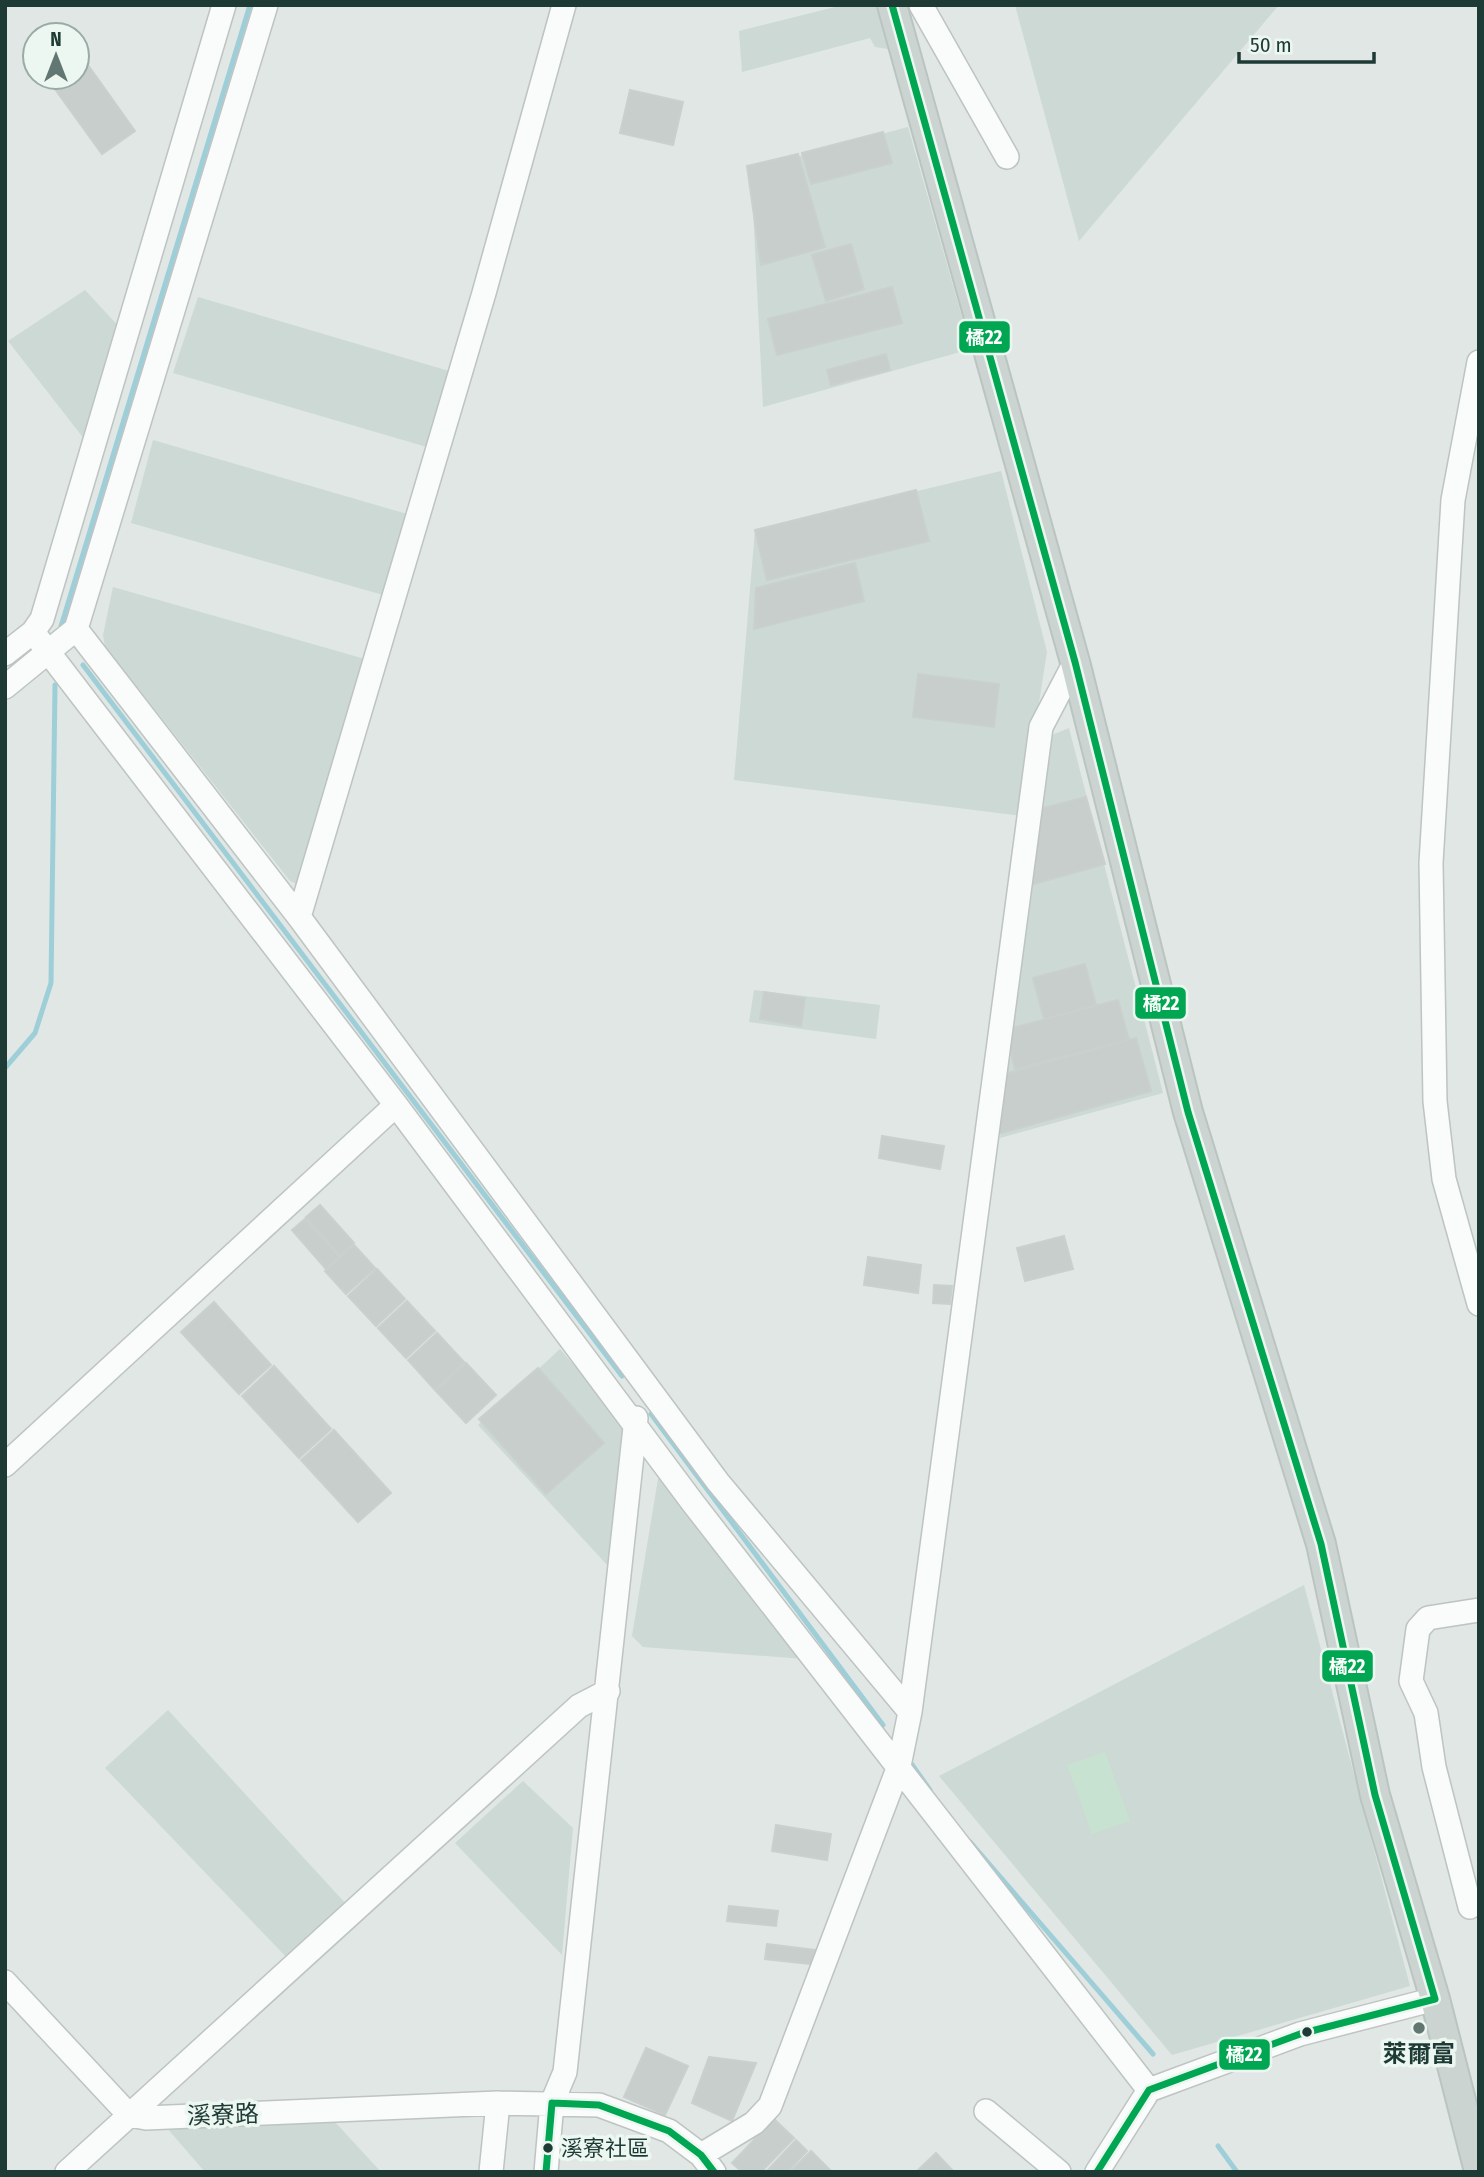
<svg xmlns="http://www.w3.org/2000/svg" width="1484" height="2177" font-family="'Fira Sans Condensed','Noto Sans TC',sans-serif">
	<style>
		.built { fill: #cdd9d4 }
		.green { fill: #c8e2d1 }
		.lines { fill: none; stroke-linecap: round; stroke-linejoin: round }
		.stream { stroke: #9eced8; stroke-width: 5 }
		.building { fill: #c7cecb; stroke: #c9d0cd; stroke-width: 2 }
		.minor-casing { stroke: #bdc4c1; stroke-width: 26 }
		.major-casing { stroke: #bac4c1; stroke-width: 32 }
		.minor { stroke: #fafbfb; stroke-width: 23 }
		.major { stroke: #ccd4d2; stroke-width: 28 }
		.bus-1-casing { stroke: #edf7f2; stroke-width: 12 }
		.bus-1 { stroke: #00a651; stroke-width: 7 }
		.poi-dot { fill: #627772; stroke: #edf7f2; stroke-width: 2.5 }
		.bus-dot { fill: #1e3a34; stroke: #edf7f2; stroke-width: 2.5 }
		.labels { text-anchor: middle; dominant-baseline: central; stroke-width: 7; stroke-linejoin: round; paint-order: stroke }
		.bus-label { font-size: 22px; fill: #1e3a34; stroke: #edf7f2; text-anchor: start }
		.poi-label { font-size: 24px; font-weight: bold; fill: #1e3a34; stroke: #edf7f2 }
		.street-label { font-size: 24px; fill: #1e3a34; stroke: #edf7f2 }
		.line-badge { stroke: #edf7f2; stroke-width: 2.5 }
		.badge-label { font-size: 19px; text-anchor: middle; font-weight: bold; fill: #fff }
	</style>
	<rect width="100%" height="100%" fill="#e0e7e4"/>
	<path class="built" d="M843,5H880L888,49L875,47L870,38L742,72L739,31Z
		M1015,5H1279L1079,241Z
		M908,127L971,349L763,407L751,169Z
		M85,290L123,331L88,444L8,341Z
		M198,297L449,371L427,447L173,373Z
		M153,440L407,514L383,595L131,523Z
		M1001,471L1047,652L1021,816L734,780L755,530Z
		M113,587L365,659L302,886L290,881L105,646L103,635Z
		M1069,728L1163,1093L1000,1138L1047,737Z
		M754,990L880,1005L876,1039L749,1022Z
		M560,1349L629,1429L609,1567L478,1425Z
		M660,1467L805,1659L643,1647L632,1636Z
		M1304,1585L1410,1986L1172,2055L939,1776Z
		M168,1710L348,1906L290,1961L105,1768Z
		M523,1781L573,1828L562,1955L455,1843Z
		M335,2122L381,2172H205L166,2127Z"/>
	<path class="green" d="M1105,1752L1130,1821L1092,1834L1067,1765Z"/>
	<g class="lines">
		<path class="stream" d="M59,633L250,5
			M83,665L622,1376
			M5,1068L35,1033L51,983L55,685
			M651,1414L883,1725
			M908,1759L930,1790
			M970,1842L1153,2054
			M1218,2146L1237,2172"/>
	</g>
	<path class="building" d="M88,65L135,131L102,154L55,89L77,77Z
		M630,90L683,102L673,145L620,133Z
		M883,132L892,163L811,184L802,153Z
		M798,154L825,247L761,265L747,166Z
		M851,244L864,289L826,301L812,255Z
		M892,287L902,323L777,355L768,319Z
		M886,354L890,370L831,385L827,370Z
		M916,490L929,541L767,580L755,530Z
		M855,563L864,601L754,629L756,588Z
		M918,674L999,684L994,727L913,717Z
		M1086,797L1105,864L1027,886L1035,810Z
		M1085,964L1096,1005L1044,1019L1033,978Z
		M764,992L805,998L801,1026L760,1019Z
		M1118,1000L1129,1040L1015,1069L1005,1030Z
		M1136,1038L1151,1091L998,1134L1001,1075Z
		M882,1136L944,1146L940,1169L879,1158Z
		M320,1205L354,1243L340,1255L306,1217Z
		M305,1219L339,1257L326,1269L292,1230Z
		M1064,1236L1073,1269L1025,1281L1017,1248Z
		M354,1245L375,1268L346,1294L325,1271Z
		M868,1257L921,1265L918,1293L864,1285Z
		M377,1269L405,1299L376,1326L348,1296Z
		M934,1285L952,1286L950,1304L933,1303Z
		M407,1301L435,1331L406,1358L378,1328Z
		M214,1302L271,1365L239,1394L181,1332Z
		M437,1333L464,1362L435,1390L408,1360Z
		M466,1363L496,1395L466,1423L436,1391Z
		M274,1366L331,1429L299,1458L242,1396Z
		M538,1368L604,1443L546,1494L479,1419Z
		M334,1430L391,1493L358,1522L301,1460Z
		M776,1825L831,1834L827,1860L772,1851Z
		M729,1906L778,1911L776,1926L727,1921Z
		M767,1944L824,1951L819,1965L765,1959Z
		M646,2048L688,2066L665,2115L624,2097Z
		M709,2057L756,2063L732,2121L692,2103Z
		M774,2119L794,2138L761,2172H742L732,2163Z
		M796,2140L807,2151L787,2172H766Z
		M811,2151L832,2172H790Z
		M936,2153L954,2172H916Z"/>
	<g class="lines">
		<defs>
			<path id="minor" d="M921,5L1007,157
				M1479,362L1453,500L1431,863L1435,1101L1444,1179L1479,1304
				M76,629L299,917L718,1482L910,1712
				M33,632L396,1105L693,1503L1149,2090
				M5,654L33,632L42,619L224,5
				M5,687L76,629L266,5
				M299,917L484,293L564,5
				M5,1465L396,1105
				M1470,1907L1434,1767L1426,1713L1411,1681L1418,1629L1428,1618L1479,1610
				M5,1982L129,2115L146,2118L498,2103L599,2105L669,2131L701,2155L714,2172
				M986,2111L1059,2172
				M701,2155L754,2123L770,2106L899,1766L910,1712L1041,727L1075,662
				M67,2172L579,1706L608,1691
				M491,2172L498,2103
				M546,2172L552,2103L565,2072L636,1418
				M1097,2172L1149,2090L1300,2034L1435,1999"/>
			<path id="major" d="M892,5L1075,662L1188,1112L1321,1544L1375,1795L1435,1999L1479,2171"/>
		</defs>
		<use href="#minor" class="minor-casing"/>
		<use href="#major" class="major-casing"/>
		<use href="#minor" class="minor"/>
		<use href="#major" class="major"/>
		<defs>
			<path id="bus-1" d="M892,5L1075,662L1188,1112L1321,1544L1375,1795L1435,1999
				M552,2103L599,2105L669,2131L701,2155L714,2172
				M546,2172L552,2103
				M1097,2172L1149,2090L1300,2034L1435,1999"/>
		</defs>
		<use href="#bus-1" class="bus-1-casing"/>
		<use href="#bus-1" class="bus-1"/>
	</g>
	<circle class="poi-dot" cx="1419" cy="2028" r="7"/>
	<g class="bus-dot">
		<circle cx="1307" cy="2032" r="6"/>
		<circle cx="548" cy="2148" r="6"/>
	</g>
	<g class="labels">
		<g class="bus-label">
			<text x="561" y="2148">溪寮社區</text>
		</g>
		<g class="poi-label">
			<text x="1419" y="2054">萊爾富</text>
		</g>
		<g class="street-label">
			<text transform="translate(223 2115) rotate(-2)">溪寮路</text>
		</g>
	</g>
	<g class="line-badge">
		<rect x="958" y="320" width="53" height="34" rx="7" fill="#00a651"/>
		<rect x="1134" y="986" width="53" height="34" rx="7" fill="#00a651"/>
		<rect x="1321" y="1649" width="53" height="34" rx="7" fill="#00a651"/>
		<rect x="1218" y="2038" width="53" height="33" rx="7" fill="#00a651"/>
	</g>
	<g class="badge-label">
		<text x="984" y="344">橘22</text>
		<text x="1161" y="1010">橘22</text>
		<text x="1347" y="1673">橘22</text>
		<text x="1244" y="2061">橘22</text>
	</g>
	<rect width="1484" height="2177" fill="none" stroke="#1e3a34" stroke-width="14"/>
	<g transform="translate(56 56)"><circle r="33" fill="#edf7f2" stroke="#9aaba6" stroke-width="2"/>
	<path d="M0-5L12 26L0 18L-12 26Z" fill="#627772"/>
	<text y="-10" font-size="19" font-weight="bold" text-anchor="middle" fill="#1e3a34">N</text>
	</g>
	<path d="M1239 52v10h135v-10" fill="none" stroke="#1e3a34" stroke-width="3.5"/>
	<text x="1250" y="52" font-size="21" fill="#1e3a34" stroke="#edf7f2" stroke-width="5" paint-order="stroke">50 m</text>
</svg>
